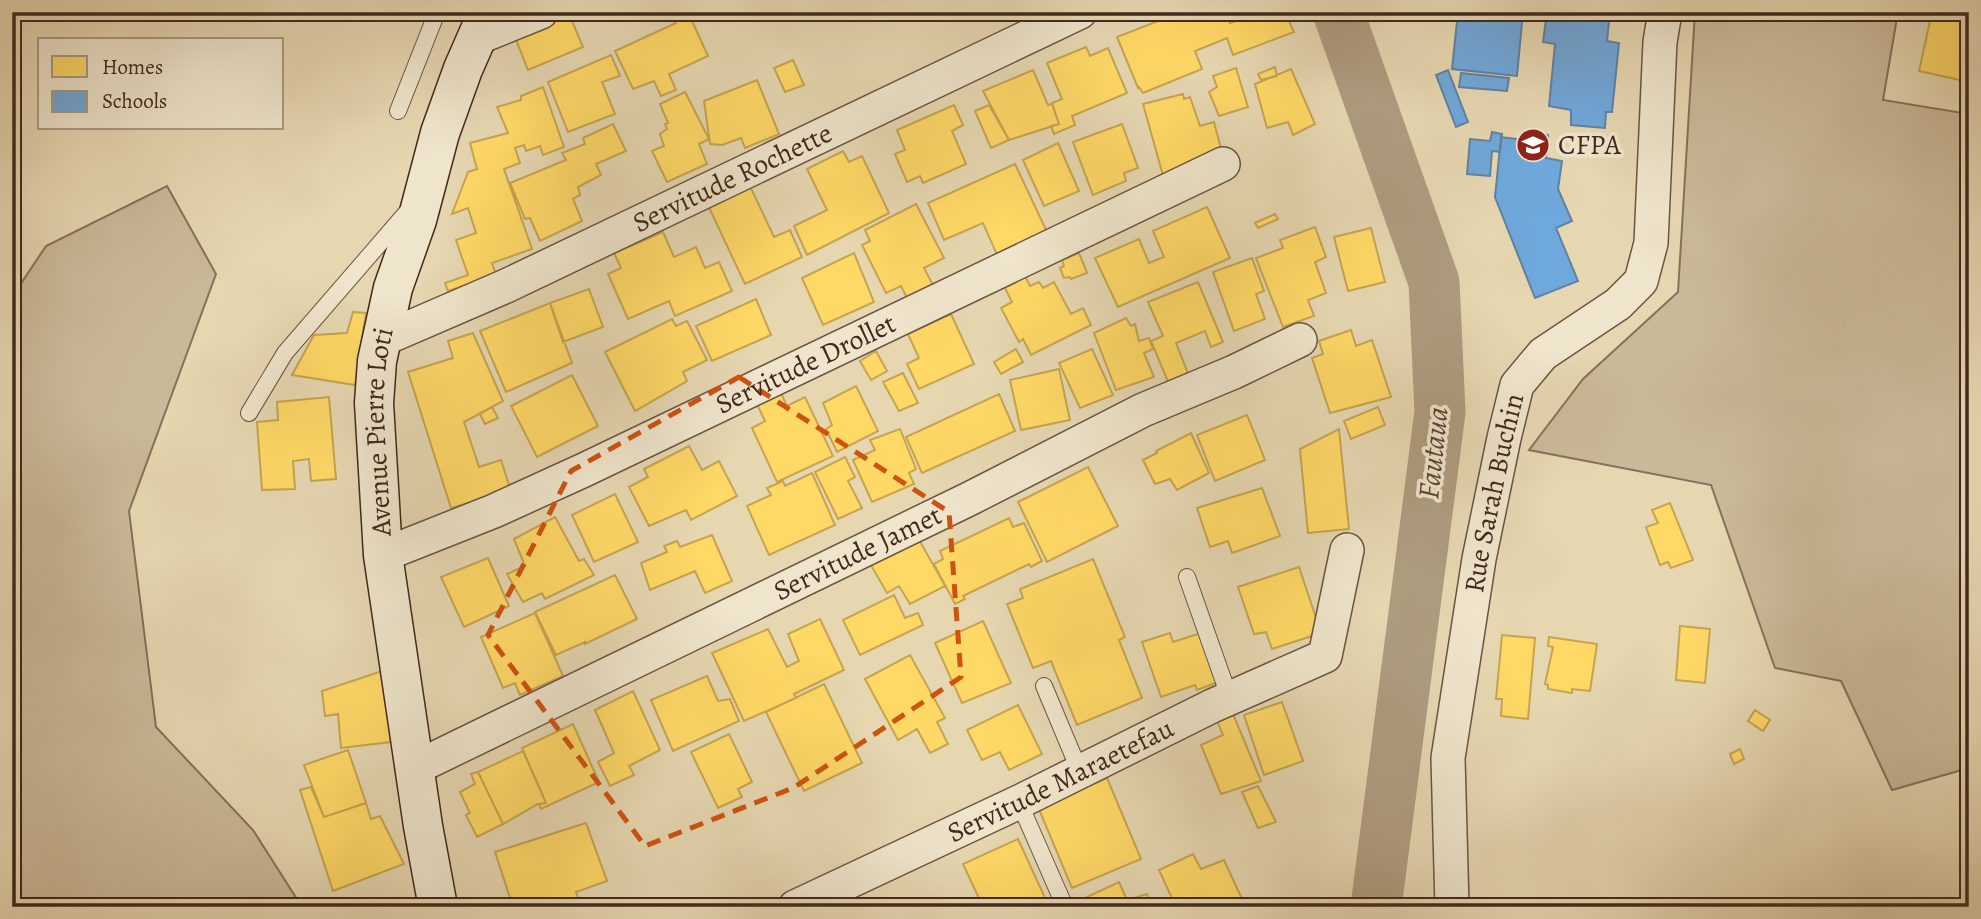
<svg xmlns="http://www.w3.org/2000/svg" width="1981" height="919" font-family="Alegreya,serif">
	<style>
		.green { fill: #cab998; stroke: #86715b; stroke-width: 2 }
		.homes { fill: #ffd966; stroke: #c6a450; stroke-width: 2 }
		.schools { fill: #6fa8dc; stroke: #6182a3; stroke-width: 2 }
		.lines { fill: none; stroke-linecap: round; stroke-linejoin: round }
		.river { stroke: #ae9c7f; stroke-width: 51 }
		.lane-casing { stroke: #6a5443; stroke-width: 18 }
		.street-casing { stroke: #6a5443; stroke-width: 36 }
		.secondary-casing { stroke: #41291e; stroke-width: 41 }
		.lane { stroke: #efe5cc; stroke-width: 16 }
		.street { stroke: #efe5cc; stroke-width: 33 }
		.secondary { stroke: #efe5cc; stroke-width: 38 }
		.marked { fill: none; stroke: #cf520f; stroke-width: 5; stroke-dasharray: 14 9; stroke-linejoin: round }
		.labels { text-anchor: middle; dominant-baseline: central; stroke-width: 7; stroke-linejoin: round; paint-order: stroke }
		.poi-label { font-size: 28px; fill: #41291e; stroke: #efe5cc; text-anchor: start }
		.street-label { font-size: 28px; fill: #41291e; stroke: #efe5cc }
		.water-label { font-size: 30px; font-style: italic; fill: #5c4636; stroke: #efe5cc }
	</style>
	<rect width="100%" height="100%" fill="#e6d7b1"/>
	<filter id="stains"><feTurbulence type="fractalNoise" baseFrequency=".00286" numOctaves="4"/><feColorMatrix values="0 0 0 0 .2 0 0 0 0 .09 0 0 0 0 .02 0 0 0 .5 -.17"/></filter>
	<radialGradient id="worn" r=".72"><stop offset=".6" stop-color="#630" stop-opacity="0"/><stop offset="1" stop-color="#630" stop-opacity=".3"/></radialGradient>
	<path class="green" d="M1695,12H1898L1883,100L1969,114V768L1892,790L1841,681L1775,668L1711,485L1529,450L1583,379L1678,292Z
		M167,186L216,274L129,511L156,727L253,830L302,907H12V297L46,246Z"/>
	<path class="homes" d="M671,12H688L708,56L669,74L676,90L661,96L654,81L633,89L615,51L676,23Z
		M1158,12H1225L1230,23L1261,12H1285L1294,32L1233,55L1227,38L1195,51L1202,69L1143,93L1139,87L1138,88L1117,37L1161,20Z
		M1932,12H1969V39L1960,80L1919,71Z
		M569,14L583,47L528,70L515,37Z
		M1086,47L1090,56L1108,48L1127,93L1072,116L1075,125L1054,134L1051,126L1059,124L1052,103L1062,99L1047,63Z
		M611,55L620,76L602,82L615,114L568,132L548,82Z
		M793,60L804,85L785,92L774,68Z
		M1275,67L1277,76L1261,80L1258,74Z
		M1236,68L1248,107L1219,116L1209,92L1217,87L1213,76Z
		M1291,69L1315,124L1293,135L1288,122L1267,128L1255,84Z
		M1033,70L1048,105L1052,104L1059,124L1009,140L983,91Z
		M757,80L779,134L745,148L741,138L722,145L710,144L704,101Z
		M543,87L564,147L543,155L540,146L526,151L524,145L515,148L520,163L504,169L532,249L492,263L496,275L448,291L445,283L468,275L456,240L476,233L468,208L452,214L468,172L477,169L470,143L508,133L497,107L521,100V96Z
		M685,92L709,139L699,144L707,164L667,182L652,151L664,146L660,134L667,129L665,124L668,123L660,104Z
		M1183,94L1184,99L1190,97L1200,126L1214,122L1222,152L1164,179L1143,104Z
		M954,105L963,125L952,131L966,164L923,183L920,176L907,182L895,154L905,150L897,130Z
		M989,105L1009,140L991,148L975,111Z
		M613,124L626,151L596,164L601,175L578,187L580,195L573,199L582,221L540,241L530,218L525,219L510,183L566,160L562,153L585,144L583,138Z
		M1122,124L1138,168L1124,173L1126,181L1093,195L1073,142Z
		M1058,143L1079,191L1044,206L1023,160Z
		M843,151L849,162L862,156L889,213L807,255L794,226L827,210L807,169Z
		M1015,164L1048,234L998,257L983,223L944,240L928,203Z
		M748,182L774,237L790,230L802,257L745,284L706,201Z
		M916,204L944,258L924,268L933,285L907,298L901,286L886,293L862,245L870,241L865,230Z
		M1207,207L1230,258L1118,307L1095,258L1139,239L1149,263L1164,257L1153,231Z
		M1275,214L1278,219L1258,228L1255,223Z
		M1315,227L1326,257L1315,262L1326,293L1308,300L1314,316L1283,327L1256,258L1283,248L1280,240Z
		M1371,228L1385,282L1348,291L1334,237Z
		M663,232L674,257L696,247L705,268L719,262L732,291L675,316L669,301L628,319L608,274L621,268L614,253Z
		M854,253L874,302L823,325L802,278Z
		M1079,253L1087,273L1071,279L1070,277L1064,278L1060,268L1064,266L1062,260Z
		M1252,258L1264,291L1256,294L1265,319L1234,331L1213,272Z
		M1025,276L1030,286L1039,282L1043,288L1054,282L1071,314L1083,308L1091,325L1031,355L1023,339L1019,342L1001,308L1012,302L1004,286Z
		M1198,282L1223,342L1211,347L1205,331L1176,343L1191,381L1171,389L1151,341L1163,336L1148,302Z
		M589,289L603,327L563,342L550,303Z
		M756,299L771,335L712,361L696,326Z
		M550,303L572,363L506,392L480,331Z
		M353,312L366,313L355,385L292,375L314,335L347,333Z
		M951,314L974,364L919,389L907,364L919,358L908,334Z
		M1126,318L1131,326L1135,324L1139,341L1149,338L1153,349L1144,353L1154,377L1116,390L1094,333Z
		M672,319L676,326L687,321L707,360L683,372L687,381L635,411L605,352Z
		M1351,330L1356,346L1372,340L1391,397L1330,413L1312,358L1323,354L1319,341Z
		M473,333L503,401L464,422L479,467L501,460L511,491L451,508L408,372L453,358L448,341Z
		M1016,349L1023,362L1001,374L994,362Z
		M1092,349L1113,395L1080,408L1059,363Z
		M876,351L887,371L871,380L860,361Z
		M1059,369L1070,420L1021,430L1010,380Z
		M903,373L918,403L899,411L883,382Z
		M572,375L598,426L537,457L511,406Z
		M856,386L878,431L837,452L826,429L832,425L823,403Z
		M779,389L787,406L805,397L833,456L777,482L752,428L765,421L755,400Z
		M999,394L1015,431L922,473L906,437Z
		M329,397L336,479L311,481L309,459L293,461L295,489L262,490L257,422L278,420L277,402Z
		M492,407L498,418L485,424L480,414Z
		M1378,407L1385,425L1351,439L1344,421Z
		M1247,415L1265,460L1215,481L1197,435Z
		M900,429L916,469L909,473L914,484L872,502L853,460L875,450L870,440Z
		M1339,429L1349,529L1308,533L1300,449Z
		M1191,433L1209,473L1177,490L1170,479L1155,484L1143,460L1157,453L1156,451Z
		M689,446L702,470L719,461L737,496L691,520L686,510L649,526L629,487L648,477L644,469Z
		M845,457L855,477L848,481L862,508L838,519L815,472Z
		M1088,467L1118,526L1047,562L1018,502Z
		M812,473L835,525L769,555L747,506L771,495L767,488L783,481L785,486Z
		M1262,488L1280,536L1232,553L1228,541L1210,547L1197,508Z
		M615,494L638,542L594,562L572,515Z
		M1670,503L1693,560L1671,568L1668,562L1660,565L1646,527L1658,523L1652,510Z
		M555,517L579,561L584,559L594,575L545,599L542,593L523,602L507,574L525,566L514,539Z
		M1009,518L1013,527L1024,523L1042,561L1031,567L1029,564L963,596L965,599L955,604L934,564L943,559L940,551Z
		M712,535L732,581L705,593L695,571L650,590L641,563L667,552L664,546L677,541L680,547Z
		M917,536L945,586L910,604L899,586L887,593L868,560Z
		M488,558L509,606L464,627L441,577Z
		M1093,559L1125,637L1119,640L1142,698L1077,725L1051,661L1033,668L1007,604L1023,598L1020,589Z
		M1299,567L1321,633L1272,649L1266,632L1254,634L1238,587Z
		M615,575L637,619L585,644V642L556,655L535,612Z
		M894,595L905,618L918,613L923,625L860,655L843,620Z
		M535,613L563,676L520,695L515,683L503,688L481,637Z
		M820,619L844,670L794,694L796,698L744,721L712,653L768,629L787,667L799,661L788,634Z
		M983,621L1011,683L962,703L935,643Z
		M1680,626L1710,629L1705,683L1676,680Z
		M1207,631L1224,680L1197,690L1195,685L1161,697L1142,642L1170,633L1173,642Z
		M1502,635L1535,638L1528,719L1501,716L1502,699H1496Z
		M1549,637L1597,644L1590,691L1572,689V693L1548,689V685L1545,684L1553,647L1548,646Z
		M910,655L945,718L937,722L948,744L930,753L917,729L898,740L865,679Z
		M385,670L391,742L341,748L338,714L325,716L322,691Z
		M707,676L718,701L730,699L739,721L673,751L651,700Z
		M824,684L862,763L804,791L766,712Z
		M633,691L660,750L629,766L634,775L610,786L598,762L614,753L595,710Z
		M1282,702L1303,761L1264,775L1244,715Z
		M1018,705L1042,754L1009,770L1000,752L982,760L967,730Z
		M1755,710L1770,720L1763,731L1748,721Z
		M1233,714L1261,781L1221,794L1201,745L1223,735L1217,721Z
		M573,724L599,782L541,809L539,804L546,803L522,748Z
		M729,734L752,782L738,789L742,797L718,808L691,752Z
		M1740,749L1744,759L1734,764L1730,754Z
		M348,750L366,803L324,817L304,765Z
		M523,751L546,803L538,804L503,824L478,772Z
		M478,772L503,824L477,837L466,815L470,813L460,792L475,784L471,774Z
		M1107,778L1141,859L1072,888L1038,807Z
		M1258,786L1276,822L1258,828L1242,792Z
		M311,787L324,817L366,803L371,819L380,816L404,864L333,891L300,790Z
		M586,823L607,881L576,892L581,907H554L551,900L527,907H513L495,852Z
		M1018,839L1046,900L1032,907H983L963,864Z
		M1193,854L1201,869L1224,860L1243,901L1230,907H1176L1159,870Z
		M1119,882L1127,900L1147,894L1151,907H1090L1087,897Z
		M1727,902L1728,907H1709V906Z"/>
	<path class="schools" d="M1458,12H1523L1517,76L1452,69Z
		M1547,12H1610L1607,41L1619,43L1612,112H1606L1605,128L1571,125V110L1549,106L1555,44L1543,42Z
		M1448,70L1468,122L1456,127L1436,75Z
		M1461,73L1509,78L1507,91L1459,87Z
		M1527,131L1548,135L1546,158L1562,161L1558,189L1572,221L1556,228L1578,281L1535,298L1495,197L1501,137L1525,140Z
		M1492,132L1502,134L1500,152L1492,151L1490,176L1467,174L1470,139L1490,141Z"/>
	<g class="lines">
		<path class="river" d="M1338,12L1434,282L1440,412L1376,907"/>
		<defs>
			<path id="lane" d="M398,111L437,12
				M249,413L285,353L407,212
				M1187,577L1230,699
				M1044,686L1080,772
				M1019,802L1065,907"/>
			<g id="street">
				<path d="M477,38L541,12"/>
				<path id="s1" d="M381,340L506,286L1080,12"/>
				<path id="s2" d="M383,555L494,511L584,470L1223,164"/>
				<path id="s3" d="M415,768L969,499L1143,410L1234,372L1300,340"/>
				<path id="s4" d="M795,907L1019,802L1212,706L1325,656L1347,550"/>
				<path id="s5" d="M1452,907L1448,758L1479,559L1504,438L1517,385L1543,354L1618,304L1641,281L1651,243L1660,42L1665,12"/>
			</g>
			<g id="secondary">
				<path id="s6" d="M438,907L423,826L383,555L374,403L377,361L393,288L417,220L440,133L463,69L488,12"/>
			</g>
		</defs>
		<use href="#lane" class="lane-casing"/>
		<use href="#street" class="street-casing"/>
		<use href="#secondary" class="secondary-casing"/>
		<use href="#lane" class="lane"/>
		<use href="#street" class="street"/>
		<use href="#secondary" class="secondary"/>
	</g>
	<path class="marked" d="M739,377L949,512L961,677L793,788L645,846L488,635L571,471Z"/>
	<defs>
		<symbol id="university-disc" viewBox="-11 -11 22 22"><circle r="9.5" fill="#8f2418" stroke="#efe5cc"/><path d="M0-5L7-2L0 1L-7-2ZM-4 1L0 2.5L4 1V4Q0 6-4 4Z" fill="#fff"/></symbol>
	</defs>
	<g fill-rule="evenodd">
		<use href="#university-disc" x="1514" y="126" width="38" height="38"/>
	</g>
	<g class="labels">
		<g class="poi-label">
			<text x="1558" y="145">CFPA</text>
		</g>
		<g class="street-label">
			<text stroke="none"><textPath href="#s1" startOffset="387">Servitude Rochette</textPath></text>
			<text stroke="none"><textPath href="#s2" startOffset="464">Servitude Drollet</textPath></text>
			<text stroke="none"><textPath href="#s6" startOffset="480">Avenue Pierre Loti</textPath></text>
			<text stroke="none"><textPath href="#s5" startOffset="418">Rue Sarah Buchin</textPath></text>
			<text stroke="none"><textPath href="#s3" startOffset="492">Servitude Jamet</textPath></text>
			<text stroke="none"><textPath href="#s4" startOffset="294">Servitude Maraetefau</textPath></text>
		</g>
		<g class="water-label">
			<text transform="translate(1433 453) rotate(-84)">Fautaua</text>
		</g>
	</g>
	<rect width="1981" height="919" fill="none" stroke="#e6d7b1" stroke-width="42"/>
	<rect x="14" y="14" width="1953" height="891" fill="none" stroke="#41291e" stroke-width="3.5"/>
	<rect x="21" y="21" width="1939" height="877" fill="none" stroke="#41291e" stroke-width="2"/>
	<rect x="38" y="38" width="245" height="91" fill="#efe5cc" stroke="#a99a86" stroke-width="2"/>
	<rect x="52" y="56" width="35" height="21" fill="#ffd966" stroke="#a99a86" stroke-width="2"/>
	<text x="102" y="74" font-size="21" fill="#41291e">Homes</text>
	<rect x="52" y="91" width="35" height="21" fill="#6fa8dc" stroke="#a99a86" stroke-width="2"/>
	<text x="102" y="108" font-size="21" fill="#41291e">Schools</text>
	<rect width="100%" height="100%" filter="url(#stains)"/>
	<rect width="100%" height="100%" fill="url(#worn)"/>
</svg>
